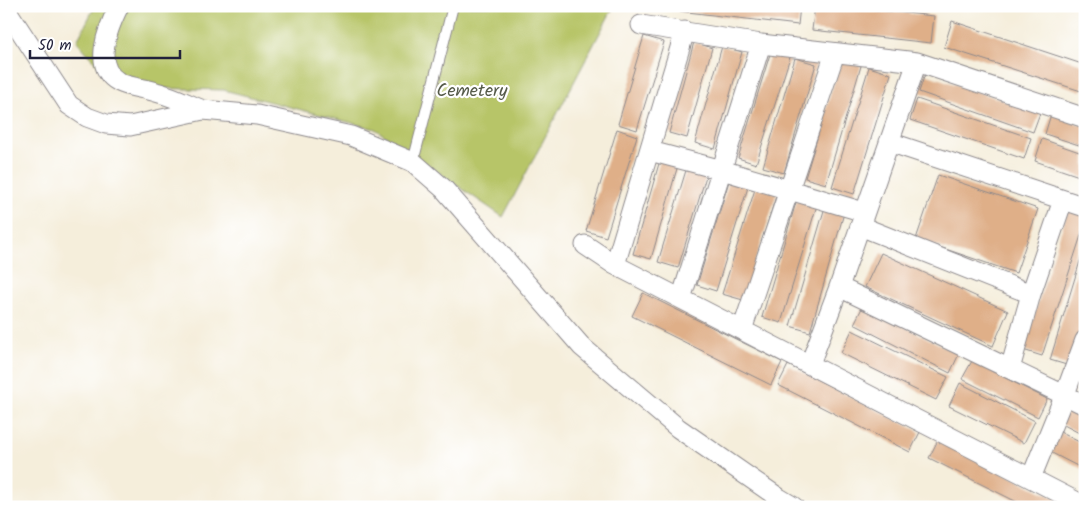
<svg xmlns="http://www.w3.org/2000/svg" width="1091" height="513" font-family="Kalam,sans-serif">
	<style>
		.green { fill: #b7c567; stroke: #6c7451 }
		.building { fill: #dfaf88 }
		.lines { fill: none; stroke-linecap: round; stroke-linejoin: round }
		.lane-casing { stroke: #8c888b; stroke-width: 12 }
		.street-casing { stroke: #8c888b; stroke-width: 21 }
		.lane { stroke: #fff; stroke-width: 10 }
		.street { stroke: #fff; stroke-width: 19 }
		.labels { text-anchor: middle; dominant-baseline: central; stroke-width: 4.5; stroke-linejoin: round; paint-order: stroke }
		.park-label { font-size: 18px; fill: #565b4a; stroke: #fff }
	</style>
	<rect width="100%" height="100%" fill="#fff"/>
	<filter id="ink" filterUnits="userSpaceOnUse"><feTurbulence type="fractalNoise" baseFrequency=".02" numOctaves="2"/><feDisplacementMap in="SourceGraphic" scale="10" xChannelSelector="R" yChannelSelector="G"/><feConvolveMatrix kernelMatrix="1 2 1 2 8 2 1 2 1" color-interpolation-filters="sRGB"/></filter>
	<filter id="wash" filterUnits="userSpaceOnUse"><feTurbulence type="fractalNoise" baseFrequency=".0096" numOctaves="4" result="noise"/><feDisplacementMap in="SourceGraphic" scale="20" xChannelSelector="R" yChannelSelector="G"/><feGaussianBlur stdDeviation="1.12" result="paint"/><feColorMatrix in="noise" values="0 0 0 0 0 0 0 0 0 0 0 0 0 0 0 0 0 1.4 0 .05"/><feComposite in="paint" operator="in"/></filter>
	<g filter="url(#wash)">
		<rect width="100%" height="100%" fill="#f5eedb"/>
		<path class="green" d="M95,6H614L503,217L375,129L224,90L116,87L77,41Z"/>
		<g id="blocks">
			<path class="building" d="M653,6H800L798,25L653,8Z
				M815,6H840L934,16L931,43L812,30Z
				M952,21L1085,65V78L1081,91L944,47Z
				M644,36L664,42L637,130L618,124Z
				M694,42L712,48L687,138L669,133Z
				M722,46L742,52L715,149L695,143Z
				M771,51L790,57L756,164L738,158Z
				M795,58L816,64L784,173L763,167Z
				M841,60L861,66L826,184L805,178Z
				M869,67L891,74L854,194L832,187Z
				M925,74L1040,113L1033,132L919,92Z
				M917,99L1031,138L1024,159L910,120Z
				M1051,114L1085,126V147L1045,134Z
				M617,129L637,136L606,237L586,231Z
				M1042,139L1085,154V178L1035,161Z
				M660,160L678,165L651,259L633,254Z
				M687,167L707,173L678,268L658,262Z
				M938,175L1038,209L1016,273L916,239Z
				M730,178L749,184L716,291L697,285Z
				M756,186L777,193L743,300L722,294Z
				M797,199L817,205L781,323L762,317Z
				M825,207L844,213L810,332L790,326Z
				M1069,207L1085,212V223L1042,356L1023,350Z
				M1084,248L1085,319L1070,366L1050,360Z
				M881,253L1008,311L993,346L865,287Z
				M643,293L782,362L771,385L632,316Z
				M863,306L959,354L950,373L854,324Z
				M852,330L948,377L936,400L841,353Z
				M972,361L1047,399L1038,417L962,379Z
				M788,365L920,432L910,452L778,385Z
				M960,383L1035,421L1024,443L949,406Z
				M1070,405L1085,412V436L1060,423Z
				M1060,432L1085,445V470L1050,452Z
				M938,440L1072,507H1027L929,458Z"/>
		</g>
	</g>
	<g filter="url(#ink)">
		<use href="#blocks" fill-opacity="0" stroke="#8c888b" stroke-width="1"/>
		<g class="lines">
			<defs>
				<path id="lane" d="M413,162L453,6"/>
				<path id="street" d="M119,6C108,28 91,67 119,82C130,88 145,88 156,92C172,96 188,104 203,110
					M6,9L69,105L87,117L106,124L130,126L203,110L257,115L351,136L413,162L444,189L582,347L678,428L779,498L794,507
					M641,25L761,44L917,62L1085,118
					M889,142L1085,207
					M650,151L722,170L864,212
					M860,226L1031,294
					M585,245L615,265L1085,506
					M615,265L685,31
					M839,287L1085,405
					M681,299L761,44
					M742,330L835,53
					M810,364L839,287L917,62
					M1010,369L1031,294L1063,200
					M1031,478L1065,394L1085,340"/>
			</defs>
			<use href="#lane" class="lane-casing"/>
			<use href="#street" class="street-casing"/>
			<use href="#lane" class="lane"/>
			<use href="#street" class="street"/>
		</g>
	</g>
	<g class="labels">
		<g class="park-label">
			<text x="472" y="91">Cemetery</text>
		</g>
	</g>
	<rect width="1091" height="513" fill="none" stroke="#fff" stroke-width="25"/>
	<path d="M30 50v8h150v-8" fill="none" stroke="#22223b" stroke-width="2.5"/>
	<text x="38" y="50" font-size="15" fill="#22223b" stroke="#ffffff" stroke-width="4" paint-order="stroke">50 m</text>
</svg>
